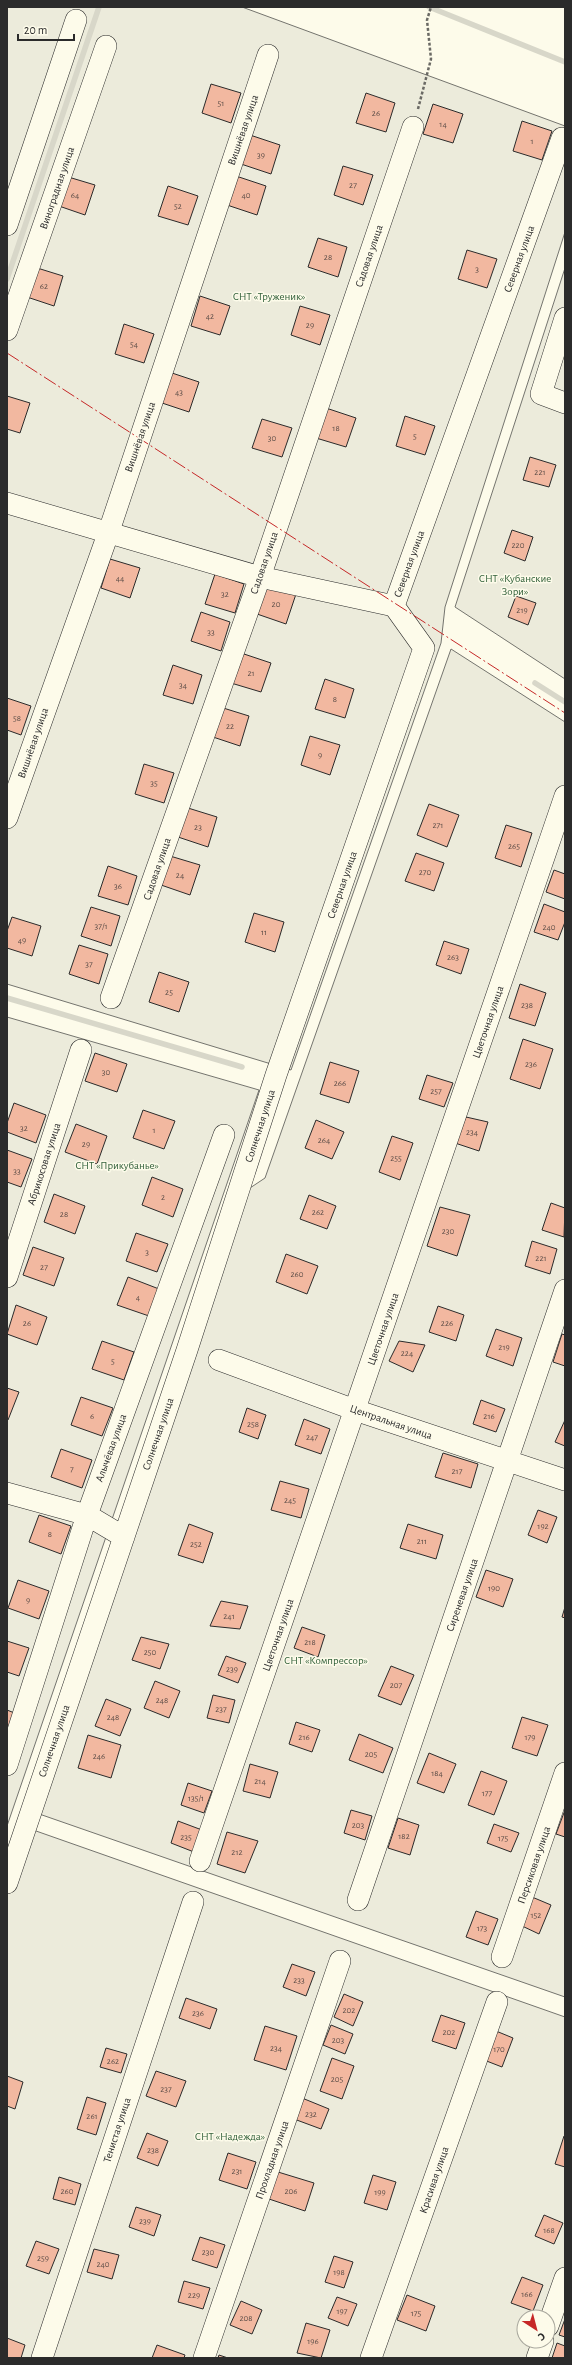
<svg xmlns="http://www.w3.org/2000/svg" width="572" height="2365" font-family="'Alegreya Sans',sans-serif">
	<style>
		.green { fill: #ecebdb; stroke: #74746e; fill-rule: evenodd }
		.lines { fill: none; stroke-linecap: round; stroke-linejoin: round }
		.stream { stroke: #d8d7c9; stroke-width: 5.5 }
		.building { fill: #f2b8a0; stroke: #2b2b2b }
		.minor-casing { stroke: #2b2b2b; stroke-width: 22 }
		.path { stroke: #6a6964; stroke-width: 2.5; stroke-dasharray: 3 2; stroke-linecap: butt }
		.minor { stroke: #fdfbea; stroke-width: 21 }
		.power { stroke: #c62828; stroke-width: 1; stroke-dasharray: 14 3 2 3; stroke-linecap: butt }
		.labels { text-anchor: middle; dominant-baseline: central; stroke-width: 3; stroke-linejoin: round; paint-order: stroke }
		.number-label { font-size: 9px; fill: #5d4e48 }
		.street-label { font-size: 11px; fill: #2b2b2b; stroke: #fdfbea }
		.park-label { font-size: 11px; fill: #34623c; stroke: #fdfbea }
	</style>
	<rect width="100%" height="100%" fill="#fdfbea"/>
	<path class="green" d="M7,7H242L565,126V232L445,607L441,643L291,1070L7,984Z
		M565,268V679L455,607Z
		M451,649L565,722V1997L22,1808L229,1202L265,1178Z
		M7,1017L259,1090L7,1826Z
		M19,1825L565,2017V2358H7V1860ZM524,2317H548V2341H524Z"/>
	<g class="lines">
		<path class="stream" d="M429,7L565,62
			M7,279L99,7
			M535,683L565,702
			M7,998L242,1067"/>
	</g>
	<path class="building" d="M211,84L241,93L231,123L202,113Z
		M366,93L395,103L386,132L356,123Z
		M433,104L463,114L453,143L423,134Z
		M522,121L552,131L542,160L513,151Z
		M250,135L280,145L271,174L241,164Z
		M343,166L373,175L363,205L334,195Z
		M65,176L95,185L85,215L56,205Z
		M236,176L266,186L257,215L227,205Z
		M168,186L198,196L188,225L158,216Z
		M318,238L347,247L338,277L308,267Z
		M467,250L497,259L487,288L458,279Z
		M34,267L63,276L54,306L24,296Z
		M200,296L230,306L220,335L191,326Z
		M300,306L330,315L320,345L291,335Z
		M124,324L154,334L144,363L115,354Z
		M169,372L199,382L189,412L159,402Z
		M7,396L30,403L20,433L7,429Z
		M326,408L356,418L346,447L316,438Z
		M405,416L435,426L425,455L396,446Z
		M262,419L292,428L282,457L252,448Z
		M530,457L556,465L549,487L523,480Z
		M512,530L533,537L525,561L504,553Z
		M110,559L140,568L130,598L101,588Z
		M215,574L244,584L235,613L205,604Z
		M266,585L296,594L286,624L257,614Z
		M516,596L536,603L528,625L508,617Z
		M201,612L230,622L221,651L191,641Z
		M241,653L271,663L261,692L231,683Z
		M173,665L202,675L193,704L163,695Z
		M325,679L354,689L345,718L315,709Z
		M7,698L31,706L21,735L7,730Z
		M220,707L249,716L240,746L210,736Z
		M310,736L340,745L330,775L301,765Z
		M144,764L174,773L164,803L135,794Z
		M429,804L459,815L447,847L417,835Z
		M188,808L217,817L208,847L178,837Z
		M506,825L532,833L521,867L495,858Z
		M416,853L444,863L434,891L405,881Z
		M170,856L200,865L190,895L161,885Z
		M108,866L137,876L128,905L98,896Z
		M554,870L565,874V899L546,892Z
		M544,904L565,912V922L558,940L534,932Z
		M91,907L120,916L111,946L81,936Z
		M254,913L284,922L275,952L245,942Z
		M12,917L41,926L32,956L7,948V931Z
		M444,941L469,949L461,974L436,965Z
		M79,945L108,954L99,984L69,974Z
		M159,972L189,982L179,1012L149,1002Z
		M520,984L546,993L535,1026L509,1018Z
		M523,1039L553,1049L540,1089L510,1079Z
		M95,1053L127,1064L117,1092L85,1081Z
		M330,1062L359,1071L349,1103L320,1094Z
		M427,1075L453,1083L444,1107L419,1099Z
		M14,1103L46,1115L36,1143L7,1132V1123Z
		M143,1110L175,1121L164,1149L133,1138Z
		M466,1117L488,1122L479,1151L455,1143Z
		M316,1120L344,1132L332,1159L305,1148Z
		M76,1124L107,1136L97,1164L65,1152Z
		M392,1136L413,1143L400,1180L379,1172Z
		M7,1150L32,1159L21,1187L7,1182Z
		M152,1177L183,1189L173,1217L142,1205Z
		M54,1194L85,1206L75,1234L44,1222Z
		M309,1195L336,1206L327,1229L300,1219Z
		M551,1203L565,1208L564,1237L542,1230Z
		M440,1207L470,1215L457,1256L427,1246Z
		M136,1233L168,1244L157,1272L126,1261Z
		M532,1241L557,1249L550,1274L525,1266Z
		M33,1247L64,1258L54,1286L23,1275Z
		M286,1254L318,1266L307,1294L276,1282Z
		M128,1277L159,1289L149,1316L117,1305Z
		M16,1305L47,1317L37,1345L7,1334Z
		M438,1306L464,1315L456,1341L429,1332Z
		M496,1329L522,1338L513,1366L486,1356Z
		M562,1334L565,1335V1366L553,1362Z
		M102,1341L134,1352L124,1380L92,1369Z
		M399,1341L425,1345L413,1372L389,1361Z
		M7,1388L19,1392L8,1420H7Z
		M81,1397L113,1408L102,1436L71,1425Z
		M481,1400L505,1409L496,1432L473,1424Z
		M247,1408L266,1415L258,1439L239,1432Z
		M304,1419L330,1429L321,1454L295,1445Z
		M565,1420V1446L555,1442Z
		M61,1449L92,1460L82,1488L51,1477Z
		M443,1453L478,1464L471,1488L435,1477Z
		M280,1481L309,1489L301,1518L271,1510Z
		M538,1510L557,1517L547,1543L528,1535Z
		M39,1515L71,1526L61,1554L29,1542Z
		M189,1524L213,1533L203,1563L178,1555Z
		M408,1524L443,1535L436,1559L400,1548Z
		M486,1570L513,1579L503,1607L476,1597Z
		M18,1580L49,1591L39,1619L8,1608Z
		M221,1601L248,1606L240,1629L210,1626Z
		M565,1607V1618L562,1617Z
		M302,1627L325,1635L318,1657L294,1648Z
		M141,1637L169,1644L160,1669L132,1660Z
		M7,1641L29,1648L19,1676L7,1672Z
		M226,1656L246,1663L238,1683L218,1675Z
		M391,1666L414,1675L401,1705L378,1696Z
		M155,1681L180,1691L169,1718L144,1708Z
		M213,1695L235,1700L229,1723L207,1718Z
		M106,1699L131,1709L120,1736L95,1726Z
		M7,1710L17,1714L7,1742Z
		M522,1717L548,1725L537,1756L512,1748Z
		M296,1722L320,1730L312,1752L289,1744Z
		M359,1734L393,1748L383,1773L349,1760Z
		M88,1735L121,1745L111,1778L78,1768Z
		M429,1753L456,1764L444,1793L417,1783Z
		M250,1764L278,1772L270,1798L243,1791Z
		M481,1771L507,1781L494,1815L468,1805Z
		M188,1783L212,1791L204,1813L181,1805Z
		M351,1810L372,1816L365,1840L344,1833Z
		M565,1810V1837L556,1834Z
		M398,1818L419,1825L410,1855L388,1848Z
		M178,1821L202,1830L194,1852L171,1843Z
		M494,1824L519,1833L511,1852L487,1843Z
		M227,1832L258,1841L245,1873L217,1864Z
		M532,1897L551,1905L539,1934L520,1925Z
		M476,1911L498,1919L488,1945L466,1937Z
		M292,1964L315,1972L306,1996L283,1987Z
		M344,1994L363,2002L353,2026L334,2017Z
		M186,1998L217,2009L210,2029L179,2018Z
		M441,2015L465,2023L456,2049L432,2041Z
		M331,2025L353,2034L345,2054L323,2045Z
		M265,2026L297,2036L286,2070L254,2060Z
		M496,2031L513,2038L502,2067L484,2060Z
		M106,2048L127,2054L121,2073L100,2067Z
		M332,2058L354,2066L342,2099L320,2091Z
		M156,2071L186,2081L176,2107L146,2096Z
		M7,2076L23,2082L15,2109L7,2106Z
		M87,2097L106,2103L96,2135L77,2129Z
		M302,2098L329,2109L321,2129L294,2119Z
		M147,2133L168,2141L158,2166L137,2158Z
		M564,2136H565V2167L555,2164Z
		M228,2153L256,2162L247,2189L219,2180Z
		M278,2172L314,2183L305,2211L269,2199Z
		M373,2175L396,2182L387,2210L364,2203Z
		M59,2177L81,2184L75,2205L53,2199Z
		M136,2207L161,2215L154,2236L129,2227Z
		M544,2215L563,2223L554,2244L535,2236Z
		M200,2237L225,2245L217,2268L192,2260Z
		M36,2241L59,2249L49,2274L26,2266Z
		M94,2249L119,2255L112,2279L87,2272Z
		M334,2256L353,2262L344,2288L325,2282Z
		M522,2277L543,2285L533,2311L511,2303Z
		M184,2281L210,2288L203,2309L178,2302Z
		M407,2295L435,2306L426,2331L397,2320Z
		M337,2297L357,2304L348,2326L328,2318Z
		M241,2301L262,2310L252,2334L230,2325Z
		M565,2319V2337L559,2335Z
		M306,2323L330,2330L321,2358L297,2353Z
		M7,2338L25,2345L21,2358H7Z
		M557,2343L565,2346V2358H552Z
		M157,2345L185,2355L184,2358H152Z
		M219,2355L228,2358H218Z"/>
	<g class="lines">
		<defs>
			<path id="minor" d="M7,225L76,20
				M565,318L541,394L565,403
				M7,330L106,46
				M7,503L260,577L394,606
				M7,818L108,534L268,55
				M111,998L260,577L413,127
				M7,1277L81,1050
				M219,1360L355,1410L565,1480
				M7,1493L87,1515L124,1537
				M7,1765L87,1515L224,1135
				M200,1861L565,796
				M7,1883L187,1350L276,1075L424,648L394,606L562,138
				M358,1900L565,1290
				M502,1957L565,1773
				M548,2326L565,2278
				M42,2358L193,1902
				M204,2358L340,1961
				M371,2358L497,2002
				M537,2358L543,2341"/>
		</defs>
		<use href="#minor" class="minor-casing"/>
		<path class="path" d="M418,109L431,59L427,20L431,7"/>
		<use href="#minor" class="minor"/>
		<path class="power" d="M7,353L565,713"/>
	</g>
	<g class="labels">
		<g class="number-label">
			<text x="221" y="103">51</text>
			<text x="376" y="113">26</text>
			<text x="443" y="124">14</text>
			<text x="532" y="141">1</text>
			<text x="261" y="155">39</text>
			<text x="353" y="185">27</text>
			<text x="75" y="195">64</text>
			<text x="246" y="195">40</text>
			<text x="178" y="206">52</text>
			<text x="328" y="257">28</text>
			<text x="477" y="269">3</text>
			<text x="44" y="286">62</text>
			<text x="210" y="316">42</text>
			<text x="310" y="325">29</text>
			<text x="134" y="344">54</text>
			<text x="179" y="392">43</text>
			<text x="336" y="428">18</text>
			<text x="415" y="436">5</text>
			<text x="272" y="438">30</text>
			<text x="540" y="472">221</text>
			<text x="518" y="545">220</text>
			<text x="120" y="578">44</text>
			<text x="225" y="594">32</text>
			<text x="276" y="604">20</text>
			<text x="522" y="610">219</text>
			<text x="211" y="632">33</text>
			<text x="251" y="673">21</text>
			<text x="183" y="685">34</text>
			<text x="335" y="699">8</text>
			<text x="17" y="718">58</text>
			<text x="230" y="726">22</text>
			<text x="320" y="755">9</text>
			<text x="154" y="783">35</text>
			<text x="438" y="825">271</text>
			<text x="198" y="827">23</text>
			<text x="514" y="846">265</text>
			<text x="425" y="872">270</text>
			<text x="180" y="875">24</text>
			<text x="118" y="886">36</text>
			<text x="101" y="926">37/1</text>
			<text x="549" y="927">240</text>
			<text x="264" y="932">11</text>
			<text x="22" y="940">49</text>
			<text x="453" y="957">263</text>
			<text x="89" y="964">37</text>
			<text x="169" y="992">25</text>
			<text x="527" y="1005">238</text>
			<text x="531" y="1064">236</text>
			<text x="106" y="1072">30</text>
			<text x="340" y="1083">266</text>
			<text x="436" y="1091">257</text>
			<text x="24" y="1128">32</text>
			<text x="154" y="1130">1</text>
			<text x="472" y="1132">234</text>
			<text x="324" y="1140">264</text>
			<text x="86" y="1144">29</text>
			<text x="396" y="1158">255</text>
			<text x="17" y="1171">33</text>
			<text x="163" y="1197">2</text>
			<text x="318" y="1212">262</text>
			<text x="64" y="1214">28</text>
			<text x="448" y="1231">230</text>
			<text x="147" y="1252">3</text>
			<text x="541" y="1258">221</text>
			<text x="44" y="1267">27</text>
			<text x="297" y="1274">260</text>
			<text x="138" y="1297">4</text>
			<text x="27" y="1323">26</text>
			<text x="447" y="1323">226</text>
			<text x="504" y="1347">219</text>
			<text x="407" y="1353">224</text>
			<text x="113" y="1361">5</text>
			<text x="92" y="1416">6</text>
			<text x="489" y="1416">216</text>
			<text x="253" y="1424">258</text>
			<text x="312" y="1437">247</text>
			<text x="72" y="1469">7</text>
			<text x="457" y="1471">217</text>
			<text x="290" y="1500">245</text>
			<text x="543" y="1526">192</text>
			<text x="50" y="1534">8</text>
			<text x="422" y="1541">211</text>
			<text x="196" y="1544">252</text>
			<text x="494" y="1588">190</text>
			<text x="28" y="1600">9</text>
			<text x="229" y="1616">241</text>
			<text x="310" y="1642">218</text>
			<text x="150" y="1652">250</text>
			<text x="232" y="1669">239</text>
			<text x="396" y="1685">207</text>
			<text x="162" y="1700">248</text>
			<text x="221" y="1709">237</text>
			<text x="113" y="1717">248</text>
			<text x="304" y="1737">216</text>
			<text x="530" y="1737">179</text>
			<text x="371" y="1754">205</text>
			<text x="99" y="1756">246</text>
			<text x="437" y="1773">184</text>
			<text x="260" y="1781">214</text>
			<text x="487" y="1793">177</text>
			<text x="196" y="1798">135/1</text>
			<text x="358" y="1825">203</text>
			<text x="404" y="1836">182</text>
			<text x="186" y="1837">235</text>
			<text x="503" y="1838">175</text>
			<text x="237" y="1852">212</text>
			<text x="536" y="1915">152</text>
			<text x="482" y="1928">173</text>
			<text x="299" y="1980">233</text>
			<text x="349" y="2010">202</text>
			<text x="198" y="2013">236</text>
			<text x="449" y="2032">202</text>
			<text x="338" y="2040">203</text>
			<text x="276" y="2048">234</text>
			<text x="499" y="2049">170</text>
			<text x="113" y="2061">262</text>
			<text x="337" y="2079">205</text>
			<text x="166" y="2089">237</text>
			<text x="311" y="2114">232</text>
			<text x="92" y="2116">261</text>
			<text x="153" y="2150">238</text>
			<text x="237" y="2171">231</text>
			<text x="67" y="2191">260</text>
			<text x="291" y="2191">206</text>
			<text x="380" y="2192">199</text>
			<text x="145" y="2221">239</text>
			<text x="549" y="2230">168</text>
			<text x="208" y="2252">230</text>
			<text x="43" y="2258">259</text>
			<text x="103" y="2264">240</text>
			<text x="339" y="2272">198</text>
			<text x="527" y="2294">166</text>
			<text x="194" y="2295">229</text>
			<text x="342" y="2311">197</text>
			<text x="416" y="2313">175</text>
			<text x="246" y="2318">208</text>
			<text x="313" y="2341">196</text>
		</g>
		<g class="street-label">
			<text transform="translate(243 130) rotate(-71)">Вишнёвая улица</text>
			<text transform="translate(57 188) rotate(-71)">Виноградная улица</text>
			<text transform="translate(369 256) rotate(-71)">Садовая улица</text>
			<text transform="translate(519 259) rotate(-70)">Северная улица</text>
			<text transform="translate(140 437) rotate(-71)">Вишнёвая улица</text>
			<text transform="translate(264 563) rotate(-71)">Садовая улица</text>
			<text transform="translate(409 564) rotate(-70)">Северная улица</text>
			<text transform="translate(33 743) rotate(-71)">Вишнёвая улица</text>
			<text transform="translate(157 869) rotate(-71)">Садовая улица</text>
			<text transform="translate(342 885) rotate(-71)">Северная улица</text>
			<text transform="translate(488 1022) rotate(-71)">Цветочная улица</text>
			<text transform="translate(260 1126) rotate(-72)">Солнечная улица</text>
			<text transform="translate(44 1164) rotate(-72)">Абрикосовая улица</text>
			<text transform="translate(383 1329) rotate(-71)">Цветочная улица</text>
			<text transform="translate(391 1422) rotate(19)">Центральная улица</text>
			<text transform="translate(158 1434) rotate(-71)">Солнечная улица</text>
			<text transform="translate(111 1448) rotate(-70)">Алычёвая улица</text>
			<text transform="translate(462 1595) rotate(-71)">Сиреневая улица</text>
			<text transform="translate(278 1635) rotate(-71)">Цветочная улица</text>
			<text transform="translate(54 1741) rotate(-71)">Солнечная улица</text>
			<text transform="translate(534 1865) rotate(-71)">Персиковая улица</text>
			<text transform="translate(117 2130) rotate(-72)">Тенистая улица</text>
			<text transform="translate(272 2160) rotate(-71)">Прохладная улица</text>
			<text transform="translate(434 2180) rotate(-71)">Красивая улица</text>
		</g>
		<g class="park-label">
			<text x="269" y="296">СНТ «Труженик»</text>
			<text x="515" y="578">СНТ «Кубанские<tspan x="515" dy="13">Зори»</tspan></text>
			<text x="117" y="1165">СНТ «Прикубанье»</text>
			<text x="326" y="1660">СНТ «Компрессор»</text>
			<text x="230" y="2136">СНТ «Надежда»</text>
		</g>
	</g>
	<rect width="572" height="2365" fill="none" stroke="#2b2b2b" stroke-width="16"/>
	<g transform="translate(536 2329) rotate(144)"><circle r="19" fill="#fdfbea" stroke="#a9a89e"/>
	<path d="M0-3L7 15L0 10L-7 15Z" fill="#c62828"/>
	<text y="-6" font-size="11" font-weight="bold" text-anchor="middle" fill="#2b2b2b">С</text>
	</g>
	<path d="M18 34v6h56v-6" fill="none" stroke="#2b2b2b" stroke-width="2"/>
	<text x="24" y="34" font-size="12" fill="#2b2b2b" stroke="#fdfbea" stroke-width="3" paint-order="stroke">20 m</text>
</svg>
